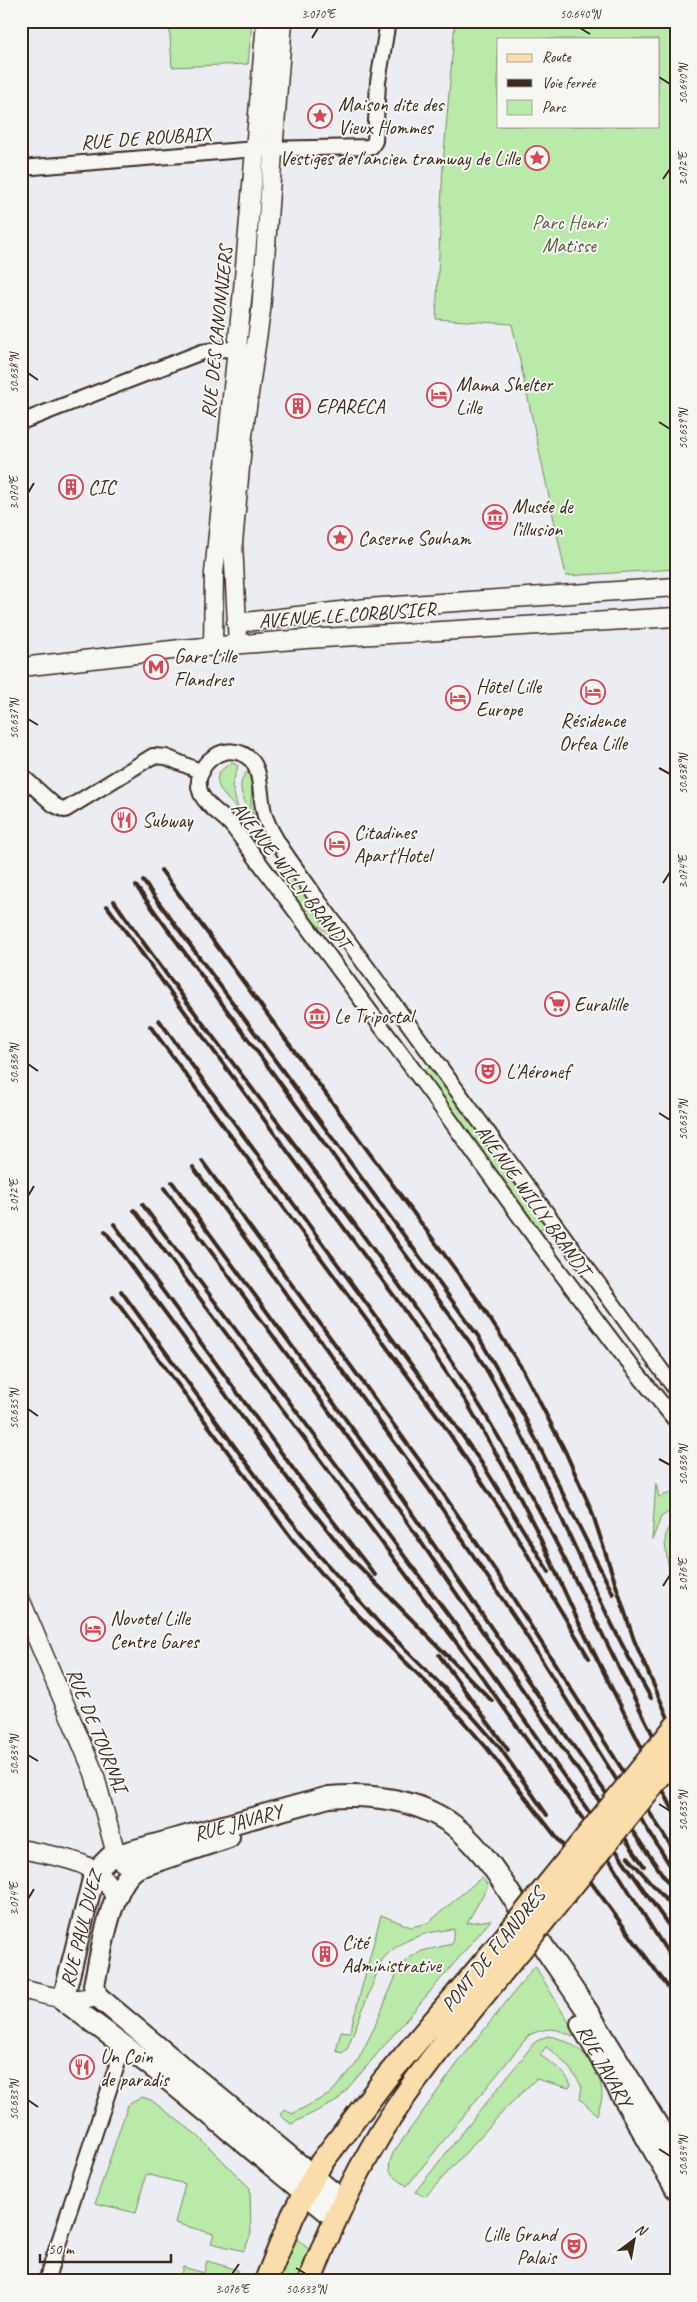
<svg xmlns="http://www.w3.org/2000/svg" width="697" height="2302" font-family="Caveat,sans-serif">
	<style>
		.green { fill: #b9eaaa; stroke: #7a8a64; fill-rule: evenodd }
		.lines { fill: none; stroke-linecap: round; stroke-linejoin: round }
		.minor-casing { stroke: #3b2a1e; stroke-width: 18 }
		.tertiary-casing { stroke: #3b2a1e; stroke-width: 21 }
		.secondary-casing { stroke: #3b2a1e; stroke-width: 24 }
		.primary-casing { stroke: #3b2a1e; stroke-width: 26 }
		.minor { stroke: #f6f6f2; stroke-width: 14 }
		.tertiary { stroke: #f6f6f2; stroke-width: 18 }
		.secondary { stroke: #f6f6f2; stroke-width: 20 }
		.primary { stroke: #faddab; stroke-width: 22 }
		.rail { stroke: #3b2a1e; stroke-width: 4 }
		.primary-bridge-casing { stroke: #3b2a1e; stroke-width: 26; stroke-linecap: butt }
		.primary-bridge { stroke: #faddab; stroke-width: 22 }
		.ticks { fill: none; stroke: #3b2a1e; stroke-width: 2 }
		.labels { text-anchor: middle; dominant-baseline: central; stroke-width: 4; stroke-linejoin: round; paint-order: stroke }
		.poi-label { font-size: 20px; fill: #3b2a1e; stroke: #f6f6f2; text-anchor: start }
		.street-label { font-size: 20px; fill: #3b2a1e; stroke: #f6f6f2 }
		.park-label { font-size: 20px; fill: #5a5a41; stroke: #f6f6f2 }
		.neatline { fill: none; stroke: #3b2a1e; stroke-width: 2 }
		.ticks-label { font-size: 12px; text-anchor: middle; fill: #3b2a1e }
	</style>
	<rect width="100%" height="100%" fill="#ececf3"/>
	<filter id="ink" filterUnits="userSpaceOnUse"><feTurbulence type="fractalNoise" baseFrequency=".02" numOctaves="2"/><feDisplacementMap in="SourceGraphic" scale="10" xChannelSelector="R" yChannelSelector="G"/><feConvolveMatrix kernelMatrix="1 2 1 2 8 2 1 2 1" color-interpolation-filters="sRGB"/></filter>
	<g filter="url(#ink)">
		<path class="green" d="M169,21H252L248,64L172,67Z
			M455,21H676V569L566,576L512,324L436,319L443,165ZM498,39H658V126H498Z
			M233,763L238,766L232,786L238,809C223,796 203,775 233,763Z
			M247,772L252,778L251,804L257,820C248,807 232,788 247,772Z
			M290,864L313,910L335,939L309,918L276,875Z
			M429,1067L546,1225L538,1231L421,1072Z
			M656,1483L659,1497L676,1491V1507L661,1517L652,1540Z
			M676,1518V1621L665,1543L666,1532Z
			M482,1877L488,1886L467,1923L491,1920L337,2101L291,2124L280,2115L284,2109L292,2114L330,2094L356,2064L375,2026L400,1966L409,1958L422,1951L452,1944L454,1929C427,1932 400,1938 382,1960L347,2049L342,2053L336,2051L341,2031L350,2032L381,1915L411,1927L428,1923Z
			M535,1966L578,2038C556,2029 552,2025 529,2035L407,2186C391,2174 385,2173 393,2153L457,2064Z
			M547,2036C576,2039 602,2065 602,2096C602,2102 598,2109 597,2115L580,2099L582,2087C573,2071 561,2057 546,2047L540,2055C551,2063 566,2071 571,2085L569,2088L536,2079L508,2106L426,2196L415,2192L535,2042Z
			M142,2097L151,2100L197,2135L250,2188L251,2234L244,2251L211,2243L214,2234L175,2223L185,2184L146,2174L136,2213L95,2203L128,2105Z
			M293,2236L311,2251L300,2281H274Z
			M207,2261L238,2270L235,2281H179L183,2267L204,2273Z"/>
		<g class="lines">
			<defs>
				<path id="minor" d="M21,168L256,149L371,147L375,141L378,82L388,21
					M21,422L202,352L222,349L256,352
					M21,775L54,805L65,810L153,756L166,757L202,772
					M676,1390L315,896C300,873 275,843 266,819C259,803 263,772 251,760C229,737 189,764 201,794C207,807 224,816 233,827L435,1099L546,1253L628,1362L676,1421
					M46,2281L124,2044"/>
				<path id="tertiary" d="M236,623L367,608L676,587
					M238,645L233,543L243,435L261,311L283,21
					M213,647L214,573L243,290L266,21
					M21,667L181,649L306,639L676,617
					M21,1601L94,1773L116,1854L122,1862L134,1869
					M21,1849C55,1857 104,1859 115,1899
					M21,1989C48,1995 69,2004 97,1996"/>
				<g id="secondary">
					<path d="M229,1837L139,1867C111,1880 101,1955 94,1985L97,1996L344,2202"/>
					<path id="s1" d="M581,2024L676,2189"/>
					<path id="s2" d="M335,2218L155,2069L63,2000L93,1879L97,1870L110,1857L329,1797C370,1793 420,1800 453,1825C490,1854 512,1898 537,1937C553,1961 570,1985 586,2009C617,2057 645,2106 676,2155"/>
				</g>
				<path id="primary" d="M266,2281L293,2215L321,2163L385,2079L508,1934
					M310,2281C329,2230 352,2181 380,2134C420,2068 472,2010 520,1950"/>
			</defs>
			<use href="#minor" class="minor-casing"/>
			<use href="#tertiary" class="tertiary-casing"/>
			<use href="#secondary" class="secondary-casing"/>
			<use href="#primary" class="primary-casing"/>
			<use href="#minor" class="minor"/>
			<use href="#tertiary" class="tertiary"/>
			<use href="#secondary" class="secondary"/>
			<use href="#primary" class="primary"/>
			<path class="rail" d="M161,870L477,1299L523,1370L565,1451L591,1509L634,1640L676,1736
				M143,881L478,1336L524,1416L613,1594
				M136,886L471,1344C541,1457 585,1583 651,1698
				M114,901C224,1060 350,1207 456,1368C541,1498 604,1643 676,1780
				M107,906L397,1300L467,1403L506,1471L535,1527L579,1623L676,1816
				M159,1020L448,1415L483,1465L549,1572
				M150,1026L441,1421L505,1517L589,1658
				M202,1161L438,1486L499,1576L676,1854
				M193,1167L428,1488L521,1627L676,1875
				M172,1182L368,1450L676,1894
				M164,1188L361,1455L644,1866
				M142,1204L493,1675L676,1936
				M134,1210L482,1677L590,1829L676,1966
				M114,1224L305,1485L375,1575
				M105,1231L299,1494L345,1552L492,1701
				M121,1291L262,1484L318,1554L379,1623L473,1717L500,1748L547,1815
				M113,1297L293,1540L355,1612L448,1704L486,1747L585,1874L676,1998
				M439,1655L508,1750
				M628,1857L676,1911"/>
			<defs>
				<path id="primary-bridge" d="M508,1934L676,1726
					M520,1950L676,1756"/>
			</defs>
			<use href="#primary-bridge" class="primary-bridge-casing"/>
			<use href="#primary-bridge" class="primary-bridge"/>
		</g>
	</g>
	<path class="ticks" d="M580,28L590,34M312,38L318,28M659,77L670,84M663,179L670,169M28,373L38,380M659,422L670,429M28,493L34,483M28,719L38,725M659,768L670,774M663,883L670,872M28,1064L38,1071M659,1113L670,1120M28,1196L34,1186M28,1409L38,1416M659,1459L670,1465M663,1586L670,1575M28,1755L38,1761M659,1804L670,1811M28,1899L34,1889M28,2100L38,2107M659,2149L670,2156M296,2268L306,2274M232,2274L239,2264"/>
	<defs>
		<symbol id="sight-ring" viewBox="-11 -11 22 22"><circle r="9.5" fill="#f6f6f2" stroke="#d1495b" stroke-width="1.5"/><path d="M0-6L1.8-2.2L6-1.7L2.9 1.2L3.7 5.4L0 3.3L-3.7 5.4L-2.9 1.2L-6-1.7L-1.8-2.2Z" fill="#d1495b"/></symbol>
		<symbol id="hotel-ring" viewBox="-11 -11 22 22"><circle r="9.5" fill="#f6f6f2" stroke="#d1495b" stroke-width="1.5"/><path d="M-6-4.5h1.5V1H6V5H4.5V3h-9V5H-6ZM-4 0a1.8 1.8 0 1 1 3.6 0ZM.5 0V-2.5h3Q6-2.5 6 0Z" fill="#d1495b"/></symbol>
		<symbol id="building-ring" viewBox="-11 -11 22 22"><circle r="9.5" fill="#f6f6f2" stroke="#d1495b" stroke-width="1.5"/><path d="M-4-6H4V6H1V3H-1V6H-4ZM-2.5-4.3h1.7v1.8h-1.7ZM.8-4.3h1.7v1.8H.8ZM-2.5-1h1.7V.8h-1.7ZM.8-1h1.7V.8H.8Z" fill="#d1495b"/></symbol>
		<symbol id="museum-ring" viewBox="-11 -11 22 22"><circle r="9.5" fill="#f6f6f2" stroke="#d1495b" stroke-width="1.5"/><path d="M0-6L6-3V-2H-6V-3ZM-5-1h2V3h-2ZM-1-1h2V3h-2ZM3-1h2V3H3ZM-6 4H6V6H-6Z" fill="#d1495b"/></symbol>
		<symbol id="metro-ring" viewBox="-11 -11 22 22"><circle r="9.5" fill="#f6f6f2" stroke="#d1495b" stroke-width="1.5"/><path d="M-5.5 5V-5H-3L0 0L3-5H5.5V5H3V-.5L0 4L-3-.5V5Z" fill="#d1495b"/></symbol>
		<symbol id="restaurant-ring" viewBox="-11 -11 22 22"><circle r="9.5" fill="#f6f6f2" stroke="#d1495b" stroke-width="1.5"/><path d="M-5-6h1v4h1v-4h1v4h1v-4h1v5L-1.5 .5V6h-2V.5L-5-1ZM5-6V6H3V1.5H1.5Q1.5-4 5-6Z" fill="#d1495b"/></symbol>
		<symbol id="supermarket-ring" viewBox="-11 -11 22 22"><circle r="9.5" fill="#f6f6f2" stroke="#d1495b" stroke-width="1.5"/><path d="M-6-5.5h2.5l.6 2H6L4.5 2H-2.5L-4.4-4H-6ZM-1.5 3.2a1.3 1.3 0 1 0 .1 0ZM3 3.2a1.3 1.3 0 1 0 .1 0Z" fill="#d1495b"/></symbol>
		<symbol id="theatre-ring" viewBox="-11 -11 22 22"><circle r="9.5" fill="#f6f6f2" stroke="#d1495b" stroke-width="1.5"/><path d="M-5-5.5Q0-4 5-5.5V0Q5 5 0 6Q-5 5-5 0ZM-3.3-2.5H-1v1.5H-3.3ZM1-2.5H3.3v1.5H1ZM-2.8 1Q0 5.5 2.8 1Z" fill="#d1495b"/></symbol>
	</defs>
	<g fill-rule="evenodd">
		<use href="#sight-ring" x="306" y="102" width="28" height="28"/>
		<use href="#sight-ring" x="523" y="144" width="28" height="28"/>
		<use href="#hotel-ring" x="425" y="381" width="28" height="28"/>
		<use href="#building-ring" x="284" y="392" width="28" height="28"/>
		<use href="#building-ring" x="57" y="473" width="28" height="28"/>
		<use href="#museum-ring" x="481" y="503" width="28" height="28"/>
		<use href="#sight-ring" x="326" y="524" width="28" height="28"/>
		<use href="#metro-ring" x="142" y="653" width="28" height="28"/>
		<use href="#hotel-ring" x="579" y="678" width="28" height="28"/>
		<use href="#hotel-ring" x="444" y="684" width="28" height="28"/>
		<use href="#restaurant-ring" x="110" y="806" width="28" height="28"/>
		<use href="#hotel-ring" x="323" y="830" width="28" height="28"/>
		<use href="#supermarket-ring" x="543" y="990" width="28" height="28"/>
		<use href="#museum-ring" x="303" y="1002" width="28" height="28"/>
		<use href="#theatre-ring" x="474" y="1057" width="28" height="28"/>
		<use href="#hotel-ring" x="79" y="1615" width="28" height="28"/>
		<use href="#building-ring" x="311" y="1940" width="28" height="28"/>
		<use href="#restaurant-ring" x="68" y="2053" width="28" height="28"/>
		<use href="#theatre-ring" x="560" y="2232" width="28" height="28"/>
	</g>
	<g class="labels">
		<g class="poi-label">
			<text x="338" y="104">Maison dite des<tspan x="338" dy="23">Vieux Hommes</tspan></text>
			<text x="520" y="158" text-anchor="end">Vestiges de l'ancien tramway de Lille</text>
			<text x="456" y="384">Mama Shelter<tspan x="456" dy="23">Lille</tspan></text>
			<text x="316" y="406">EPARECA</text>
			<text x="88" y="487">CIC</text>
			<text x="512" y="506">Musée de<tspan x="512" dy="23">l’illusion</tspan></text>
			<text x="358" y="538">Caserne Souham</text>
			<text x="174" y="656">Gare Lille<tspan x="174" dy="23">Flandres</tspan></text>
			<text x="476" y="686">Hôtel Lille<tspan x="476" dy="23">Europe</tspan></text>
			<text x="593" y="720" text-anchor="middle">Résidence<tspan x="593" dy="23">Orfea Lille</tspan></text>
			<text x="142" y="820">Subway</text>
			<text x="354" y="832">Citadines<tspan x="354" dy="23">Apart'Hotel</tspan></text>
			<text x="574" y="1004">Euralille</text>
			<text x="334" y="1016">Le Tripostal</text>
			<text x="506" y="1071">L'Aéronef</text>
			<text x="110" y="1618">Novotel Lille<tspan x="110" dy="23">Centre Gares</tspan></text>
			<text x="342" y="1942">Cité<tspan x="342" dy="23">Administrative</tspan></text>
			<text x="100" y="2056">Un Coin<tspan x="100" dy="23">de paradis</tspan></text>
			<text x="556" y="2234" text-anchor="end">Lille Grand<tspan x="556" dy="23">Palais</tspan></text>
		</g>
		<g class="street-label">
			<text transform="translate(146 138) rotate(-4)">RUE DE ROUBAIX</text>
			<text transform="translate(217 332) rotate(-84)">RUE DES CANONNIERS</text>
			<text transform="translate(347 615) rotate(-4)">AVENUE LE CORBUSIER</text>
			<text transform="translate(291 875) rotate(52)">AVENUE WILLY BRANDT</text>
			<text transform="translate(533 1200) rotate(54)">AVENUE WILLY BRANDT</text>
			<text transform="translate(97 1730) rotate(68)">RUE DE TOURNAI</text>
			<text stroke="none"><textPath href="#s2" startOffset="634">RUE JAVARY</textPath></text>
			<text stroke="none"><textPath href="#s2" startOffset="422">RUE PAUL DUEZ</textPath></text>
			<text transform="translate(493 1950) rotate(-51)">PONT DE FLANDRES</text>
			<text stroke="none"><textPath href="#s1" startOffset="48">RUE JAVARY</textPath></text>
		</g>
		<g class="park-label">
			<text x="569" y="222">Parc Henri<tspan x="569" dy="23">Matisse</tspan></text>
		</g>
	</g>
	<rect width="697" height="2302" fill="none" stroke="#f6f6f2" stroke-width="55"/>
	<rect x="497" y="38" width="162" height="90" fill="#f6f6f2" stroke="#aba49d"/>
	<rect x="507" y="54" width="25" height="8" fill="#faddab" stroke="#aba49d"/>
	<text x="542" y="62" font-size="15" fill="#3b2a1e">Route</text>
	<rect x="507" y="79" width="25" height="8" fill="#3b2a1e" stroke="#aba49d"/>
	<text x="542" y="88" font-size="15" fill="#3b2a1e">Voie ferrée</text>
	<rect x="507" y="100" width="25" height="15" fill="#b9eaaa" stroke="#aba49d"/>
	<text x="542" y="112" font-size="15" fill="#3b2a1e">Parc</text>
	<g transform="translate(634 2240) rotate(32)" stroke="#f6f6f2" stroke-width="4" paint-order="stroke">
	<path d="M0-4L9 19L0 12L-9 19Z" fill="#3b2a1e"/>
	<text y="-8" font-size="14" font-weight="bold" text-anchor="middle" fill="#3b2a1e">N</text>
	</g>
	<path d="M40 2254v8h131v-8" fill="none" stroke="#3b2a1e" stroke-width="2.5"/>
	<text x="48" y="2254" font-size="15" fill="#3b2a1e" stroke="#f6f6f2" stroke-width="4" paint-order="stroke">50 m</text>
	<rect x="28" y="28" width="642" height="2246" class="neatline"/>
	<g class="ticks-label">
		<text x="318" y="18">3.070°E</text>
		<text x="580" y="18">50.640°N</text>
		<text transform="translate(683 84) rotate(-90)" y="4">50.640°N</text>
		<text transform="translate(683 169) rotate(-90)" y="4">3.072°E</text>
		<text transform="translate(14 373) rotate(-90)" y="4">50.638°N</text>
		<text transform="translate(683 429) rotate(-90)" y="4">50.639°N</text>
		<text transform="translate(14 493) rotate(-90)" y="4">3.070°E</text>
		<text transform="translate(14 719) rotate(-90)" y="4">50.637°N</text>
		<text transform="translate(683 774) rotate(-90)" y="4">50.638°N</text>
		<text transform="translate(683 872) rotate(-90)" y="4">3.074°E</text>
		<text transform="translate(14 1064) rotate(-90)" y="4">50.636°N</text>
		<text transform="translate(683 1120) rotate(-90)" y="4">50.637°N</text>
		<text transform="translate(14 1196) rotate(-90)" y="4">3.072°E</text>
		<text transform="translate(14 1409) rotate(-90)" y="4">50.635°N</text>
		<text transform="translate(683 1465) rotate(-90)" y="4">50.636°N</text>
		<text transform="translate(683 1575) rotate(-90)" y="4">3.076°E</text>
		<text transform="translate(14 1755) rotate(-90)" y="4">50.634°N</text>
		<text transform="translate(683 1811) rotate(-90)" y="4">50.635°N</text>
		<text transform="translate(14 1899) rotate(-90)" y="4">3.074°E</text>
		<text transform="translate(14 2100) rotate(-90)" y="4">50.633°N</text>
		<text transform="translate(683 2156) rotate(-90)" y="4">50.634°N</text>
		<text x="232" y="2293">3.076°E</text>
		<text x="306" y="2293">50.633°N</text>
	</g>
</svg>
